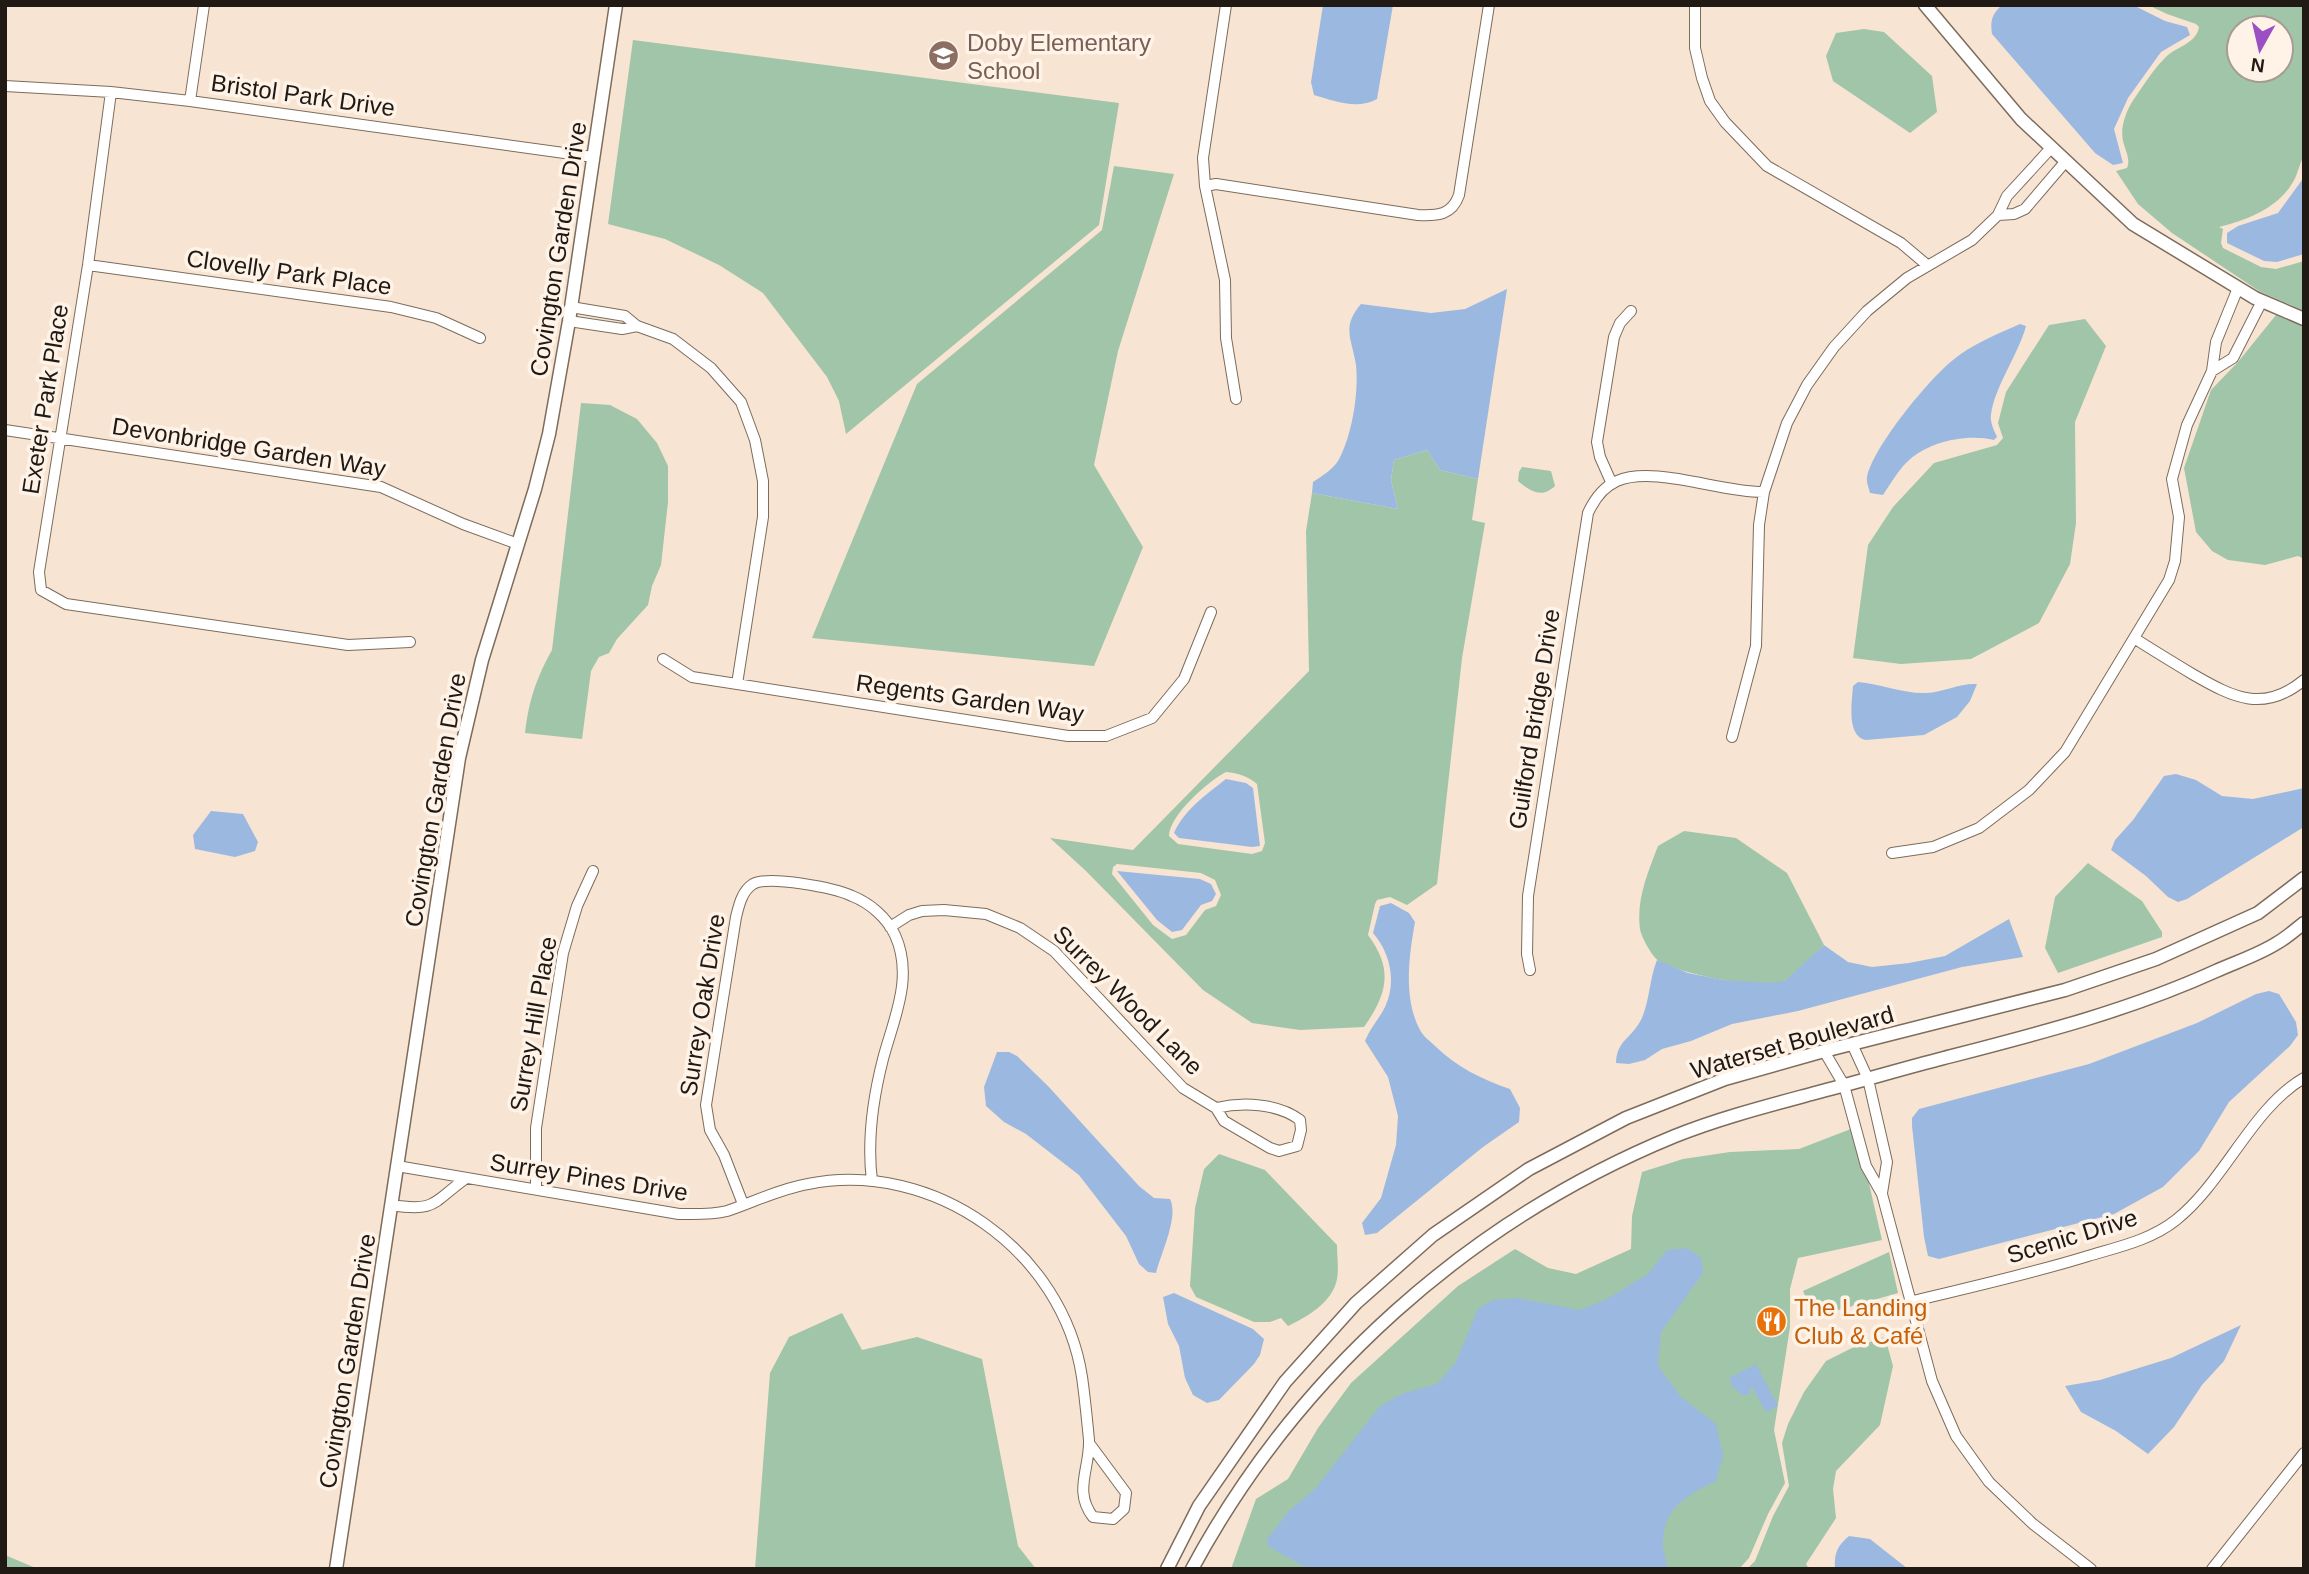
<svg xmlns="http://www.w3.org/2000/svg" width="2309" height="1574" font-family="Helvetica,sans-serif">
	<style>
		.green { fill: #a1c5a9; fill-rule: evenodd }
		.water { fill: #9bb9e0 }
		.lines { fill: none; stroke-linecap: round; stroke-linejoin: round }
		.minor-casing { stroke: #7d6c5c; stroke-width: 12 }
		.tertiary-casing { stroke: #7d6c5c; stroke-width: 15 }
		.minor { stroke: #fff; stroke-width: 10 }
		.tertiary { stroke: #fff; stroke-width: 12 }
		.labels { text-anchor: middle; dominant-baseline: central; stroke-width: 7; stroke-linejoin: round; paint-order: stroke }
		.education-label { font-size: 24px; fill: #785e54; stroke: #fff3e8; text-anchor: start }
		.street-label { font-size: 24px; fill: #211a14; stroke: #fff3e8 }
		.food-label { font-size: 24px; fill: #c56008; stroke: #fff3e8; text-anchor: start }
	</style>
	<rect width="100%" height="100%" fill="#f8e4d2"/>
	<path class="green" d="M2148,5H2304V156C2299,164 2298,174 2293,182C2278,208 2247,220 2219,227L2223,229L2221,243L2223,248L2261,267L2276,269L2304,261V311L2259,291L2172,233L2138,204L2116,171L2127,168C2131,159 2125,150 2123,141C2120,127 2126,111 2134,99C2143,86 2153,70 2164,59C2175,46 2196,45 2199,27L2196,24L2167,14ZM2239,28H2281V70H2239Z
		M1864,29L1884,32L1932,76L1937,112L1910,133L1833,81L1826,56L1836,33Z
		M633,40L1119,103L1099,225L846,434L839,401L827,377L763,293L719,265L665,239L608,224Z
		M1114,166L1174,174L1118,351L1094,465L1143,547L1094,666L812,638L917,384L1102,230Z
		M2276,315L2304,327V559L2298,556L2265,565L2228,560L2212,551L2196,532L2184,468L2211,390L2238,362Z
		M2085,319L2106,346L2075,422L2076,523L2070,564L2039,623L1971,659L1901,664L1853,658L1868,545L1893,507L1934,463L1997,445L2003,438L1998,423L2006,392L2049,325Z
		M581,403L610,405L637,419L657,443L668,466V502L661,565L652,586L648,605L617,639L609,653L599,657L591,671L582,739L525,733C529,700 536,679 552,650Z
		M1427,450L1440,470L1478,479L1472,520L1485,523L1462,658L1437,884L1407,905L1390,897L1377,900L1375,904L1368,935C1394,970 1387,994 1364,1027L1300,1030L1252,1023L1203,990L1086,871L1050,838L1133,850L1309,671L1306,531L1312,493L1398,509L1391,480L1394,460ZM1226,772C1238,773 1248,776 1257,784L1265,843L1262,851L1252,854L1178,844L1169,836C1169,816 1208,781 1226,772ZM1117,864L1201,873L1215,880L1221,895L1216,906L1205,910L1186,935L1172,939L1153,925L1112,874L1113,867Z
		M1522,467L1551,471L1555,486C1541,499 1530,491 1518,481L1519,472Z
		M1684,831L1736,838L1787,873L1824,945C1814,955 1797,976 1785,981C1760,991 1681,974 1659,961C1652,957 1641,936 1640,929C1636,900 1648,872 1658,846Z
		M2088,863L2142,901L2162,932V937L2058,973L2045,948L2055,897Z
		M1856,1127L1882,1240L1798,1258L1790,1289V1327L1774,1430L1785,1483L1768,1514L1749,1558L1739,1569H1231L1256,1499L1288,1479L1318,1428L1351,1383L1458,1286L1515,1249L1548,1268L1576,1274L1631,1249L1632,1216L1642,1172L1683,1159L1730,1152L1799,1149Z
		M1219,1154L1265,1170L1337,1245C1337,1256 1339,1269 1337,1279C1333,1302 1307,1317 1288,1326L1281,1318L1270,1322H1254L1196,1297L1190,1286L1195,1208L1204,1169Z
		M1889,1252L1898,1293L1814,1317L1803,1291Z
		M842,1313L862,1350L917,1337L982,1359L1018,1546L1036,1569H755L770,1373L789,1337Z
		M1885,1337L1893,1366L1880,1425L1836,1471L1833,1489L1836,1518L1806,1564L1809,1569H1747L1755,1561L1773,1516L1789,1486L1782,1443L1788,1424L1804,1392L1826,1361L1852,1348Z
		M5,1555L38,1569H5Z"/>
	<path class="water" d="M1323,5H1393L1377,99C1357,110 1334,101 1314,95L1311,82Z
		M2002,5H2133L2165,21L2187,27L2190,35L2161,52L2128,98L2114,129L2123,163L2113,165L2095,153L1992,34C1990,21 1992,14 2002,5Z
		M2304,169V254L2277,262L2264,261L2227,243V233L2238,226L2278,213L2302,180Z
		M1507,289L1478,479L1440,470L1427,450L1394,460L1391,480L1398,509L1312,493L1313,482C1322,476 1332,470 1338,461C1352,437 1359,392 1356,365C1352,339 1341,327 1361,304L1431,313L1465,309Z
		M2020,324L2026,326C2019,353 1994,388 1991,415C1990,423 1994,430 1997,437L1994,440C1966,433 1926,442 1906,463C1897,472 1890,485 1883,495L1870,493C1869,488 1866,482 1867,477C1873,447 1929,379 1953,360C1972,344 1998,334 2020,324Z
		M1858,682C1881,684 1904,694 1926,693C1944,692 1960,683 1977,684L1970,701L1957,717L1924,735L1866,740C1846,736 1852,702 1853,686Z
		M2176,774L2196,780L2222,796L2253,799L2304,788V827L2187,899L2178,902L2168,897L2146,876L2111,850L2115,840L2133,820L2164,776Z
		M1226,779L1246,783L1253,788L1260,846L1252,847L1179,838L1174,833C1184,810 1207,794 1226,779Z
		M211,811L243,814L258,842L255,851L235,857L195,849L193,835Z
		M1117,871L1200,879L1211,884L1216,894L1212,901L1201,905L1182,930L1172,932L1157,920Z
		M1391,903L1409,913L1415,922C1409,956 1403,998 1420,1030C1423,1036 1430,1041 1435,1046C1457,1067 1481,1079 1510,1089L1520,1108L1519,1122L1483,1147L1377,1233L1365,1235L1362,1223L1381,1198L1396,1145L1398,1116L1388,1077L1365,1041C1370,1028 1379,1019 1385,1007C1397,982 1390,952 1373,933L1380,906Z
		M2009,919L2023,957L1962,967L1798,1011L1732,1024L1691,1041L1662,1049L1645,1060L1629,1064L1616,1063C1617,1040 1631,1039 1641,1020C1650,1001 1649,980 1657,960L1688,973L1723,980L1769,983L1785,981L1824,945L1848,962L1872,967L1909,963L1945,956Z
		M2269,991L2279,994L2296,1022L2298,1035L2290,1046L2229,1102L2199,1151L2163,1187L2114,1214L1939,1259L1928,1256L1924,1237L1912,1126V1118L1919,1109L2089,1064L2197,1023L2256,994Z
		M997,1052H1009L1017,1056L1048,1086L1139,1186L1154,1198L1170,1199C1179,1217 1161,1253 1156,1273L1148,1272L1139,1264L1126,1236L1079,1175L1026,1134L1004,1122L986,1106L984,1087Z
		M1687,1248L1701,1258L1703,1273L1661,1332L1658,1366L1681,1397L1716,1424L1723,1456L1716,1481C1688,1495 1664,1507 1663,1541C1662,1550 1667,1560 1667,1569H1308L1268,1546L1267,1539L1289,1511L1315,1489L1380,1406L1404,1393L1437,1384L1456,1362L1478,1309L1493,1300L1517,1298L1580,1310L1607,1299L1648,1274L1667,1250Z
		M1174,1293L1253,1329L1264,1339L1260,1355L1254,1364L1219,1400L1207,1403L1193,1395L1185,1378L1179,1346L1168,1324L1163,1297Z
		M2241,1325L2224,1361L2202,1385L2174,1427L2148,1454L2116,1431L2081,1412L2065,1386L2100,1380L2171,1358Z
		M1756,1364L1778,1406L1766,1412L1752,1387L1749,1388L1751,1393L1743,1396L1733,1387L1729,1378Z
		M1849,1536L1870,1539L1908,1569H1835C1834,1554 1837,1546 1849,1536Z"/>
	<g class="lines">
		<defs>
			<path id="minor" d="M1226,5L1203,158L1205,186L1225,280L1226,338L1236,399
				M1695,6V48L1702,78L1710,101L1725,122L1767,166L1901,243L1927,265
				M5,86L111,92L190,101L593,157
				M111,92L88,265L39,572L41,590L66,604L348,645L410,642
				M190,101L204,5
				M2051,148L2007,196L1998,215L2014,214L2025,209L2066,161
				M1205,186L1216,184L1418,215C1438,216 1452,215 1459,195L1489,5
				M88,265L391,307L436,318L480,338
				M2238,288L2216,342L2212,371L2233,358L2262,301
				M571,307L625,316L637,326L673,339L711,368L741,402L755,440L763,481V517L737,684
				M569,321L622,329L637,326
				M5,430L381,487L463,524L518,544
				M1612,484L1600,457L1597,442L1614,337L1620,323L1631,311
				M2134,638C2154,651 2174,663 2194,675C2234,698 2264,713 2304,680
				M663,659L692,677L1068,736H1106L1152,718L1184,679L1211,612
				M1732,737L1756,646L1759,525L1764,492L1787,423L1796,406L1807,385L1834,347L1867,311L1907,278L1972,240L1998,215
				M1892,853L1933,847L1979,828L2029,790L2065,752L2169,580L2175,561L2179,517L2172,479L2187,425L2212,371
				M890,927L909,915L922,911L944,910L986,914L1020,928L1054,951L1183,1088L1216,1108L1224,1121L1270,1148L1279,1151L1297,1146L1301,1130L1300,1120C1278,1103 1242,1102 1216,1108
				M1530,970L1527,954L1528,896L1588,513C1594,500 1603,487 1617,481C1654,465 1722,493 1764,492
				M1852,1044L1868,1079L1887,1162L1882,1193
				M1824,1051L1844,1085L1866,1166L1882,1194L1932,1381L1956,1436L1989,1482L2033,1524L2091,1569
				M397,1166L679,1214C695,1214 711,1215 727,1211C754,1202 779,1189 808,1184C933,1159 1063,1251 1082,1377C1085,1398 1087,1419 1089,1440C1090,1469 1073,1491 1093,1517L1113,1519L1124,1509L1126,1493L1089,1443
				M536,1189V1128L563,953L577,906L593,871
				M743,1204L724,1155L710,1130L706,1105L736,917C739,905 742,891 753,884C769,875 835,888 852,896C870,903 887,918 895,935C914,977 894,1018 883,1059C873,1098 867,1141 872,1181
				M391,1205C436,1212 432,1203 465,1179
				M1913,1301C1971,1287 2030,1274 2088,1256C2118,1247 2151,1240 2176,1220C2225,1181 2252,1108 2304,1078
				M2212,1569L2304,1453"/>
			<path id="tertiary" d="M1925,5L2021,119L2133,224L2255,298L2304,319
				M336,1569L459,758L482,660L535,489L549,434L569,321L616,5
				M1167,1569L1199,1506L1285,1382L1356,1303L1433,1235L1529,1169L1626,1118L1725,1079L1824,1051L2065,990L2156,959L2258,913L2304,878
				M1192,1569C1297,1374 1470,1220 1675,1136C1720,1118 1767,1106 1815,1093C1858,1082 1901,1069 1944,1058C2037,1034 2128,1011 2216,971C2236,962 2258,955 2277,943C2286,938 2295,930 2304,923"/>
		</defs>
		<use href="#minor" class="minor-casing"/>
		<use href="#tertiary" class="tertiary-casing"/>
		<use href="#minor" class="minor"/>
		<use href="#tertiary" class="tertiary"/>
	</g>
	<defs>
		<symbol id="school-disc" viewBox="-11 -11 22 22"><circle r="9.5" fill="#8d6e63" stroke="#fff3e8"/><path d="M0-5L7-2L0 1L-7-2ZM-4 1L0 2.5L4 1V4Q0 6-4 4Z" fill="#fff"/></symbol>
		<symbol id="restaurant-disc" viewBox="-11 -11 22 22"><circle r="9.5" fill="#e8710a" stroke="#fff3e8"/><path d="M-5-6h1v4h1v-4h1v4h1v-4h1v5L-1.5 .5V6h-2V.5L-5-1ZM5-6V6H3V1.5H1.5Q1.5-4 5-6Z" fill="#fff"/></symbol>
	</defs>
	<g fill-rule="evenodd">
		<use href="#school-disc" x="926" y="38" width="35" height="35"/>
		<use href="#restaurant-disc" x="1754" y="1304" width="35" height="35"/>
	</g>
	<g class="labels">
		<g class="education-label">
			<text x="967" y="42">Doby Elementary<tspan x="967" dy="28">School</tspan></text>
		</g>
		<g class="street-label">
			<text transform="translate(303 95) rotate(8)">Bristol Park Drive</text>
			<text transform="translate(558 249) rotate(-81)">Covington Garden Drive</text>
			<text transform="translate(289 272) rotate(8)">Clovelly Park Place</text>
			<text transform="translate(45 399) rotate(-81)">Exeter Park Place</text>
			<text transform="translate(249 447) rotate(9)">Devonbridge Garden Way</text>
			<text transform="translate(970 698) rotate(8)">Regents Garden Way</text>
			<text transform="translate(1534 719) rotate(-81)">Guilford Bridge Drive</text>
			<text transform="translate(435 800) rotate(-80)">Covington Garden Drive</text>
			<text transform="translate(1128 1000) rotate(45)">Surrey Wood Lane</text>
			<text transform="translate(702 1005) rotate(-81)">Surrey Oak Drive</text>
			<text transform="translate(533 1024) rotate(-80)">Surrey Hill Place</text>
			<text transform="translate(1792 1042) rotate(-16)">Waterset Boulevard</text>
			<text transform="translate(589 1177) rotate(9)">Surrey Pines Drive</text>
			<text transform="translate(2072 1236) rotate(-17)">Scenic Drive</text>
			<text transform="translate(347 1361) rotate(-81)">Covington Garden Drive</text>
		</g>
		<g class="food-label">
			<text x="1794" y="1307">The Landing<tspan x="1794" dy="28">Club &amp; Café</tspan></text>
		</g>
	</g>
	<rect width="2309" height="1574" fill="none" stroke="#211a14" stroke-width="14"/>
	<g transform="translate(2260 49) rotate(188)"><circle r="33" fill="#fff3e8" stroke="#a69c93" stroke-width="2"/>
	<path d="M0-5L12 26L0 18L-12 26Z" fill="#9a50c2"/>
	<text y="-10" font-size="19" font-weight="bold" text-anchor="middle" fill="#211a14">N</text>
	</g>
</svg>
